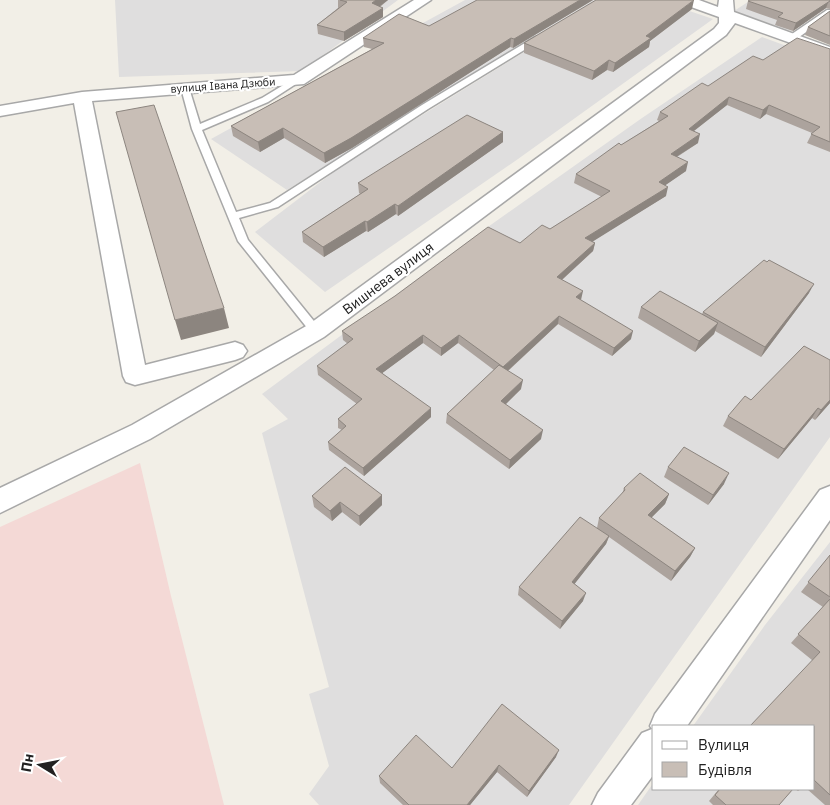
<svg xmlns="http://www.w3.org/2000/svg" width="830" height="805" font-family="'IBM Plex Sans',sans-serif">
	<style>
		.residential { fill: #dfdede }
		.commercial { fill: #f4d9d6 }
		.lines { fill: none; stroke-linecap: round; stroke-linejoin: round }
		.lane-casing { stroke: #a8a8a8; stroke-width: 3 }
		.street-casing { stroke: #a8a8a8; stroke-width: 3 }
		.lane { fill: #fff; fill-rule: evenodd }
		.street { fill: #fff; fill-rule: evenodd }
		.wall { fill: #aca39d }
		.shaded-wall { fill: #8c857f }
		.building { fill: #c8beb6; stroke: #8c857f }
		.labels { text-anchor: middle; dominant-baseline: central; stroke-width: 4.5; stroke-linejoin: round; paint-order: stroke }
		.far-street-label { font-size: 11px; fill: #212121; stroke: #fff }
		.street-label { font-size: 14px; fill: #212121; stroke: #fff }
	</style>
	<rect width="100%" height="100%" fill="#f2efe7"/>
	<path class="residential" d="M115,0H398L302,71L119,77Z
		M465,0H596L287,190L211,139Z
		M657,0L713,19L518,159L325,292L255,232L348,161L563,28Z
		M751,0L830,6L791,31L734,11Z
		M762,37L830,62V437L569,805H319L309,794L329,766L309,694L329,687L262,433L288,419L262,394L478,234L642,118Z
		M830,542V805H638L654,782V789H814V726H693L765,625Z"/>
	<path class="commercial" d="M140,463L171,596L224,805H0V527Z"/>
	<g class="lines">
		<defs>
			<path id="lane" d="M827,10H830V15L795,40H789V36Z
				M535,37L542,39L428,109L278,207L239,218L248,240L322,331L320,334H312L238,241L192,129L181,88L182,86L189,88L200,124L262,98L295,78L302,80L268,102L202,130L236,212L270,203L422,105Z"/>
			<path id="street" d="M414,0H431L304,84L92,101L145,365L235,342L243,345L247,351L243,357L235,360L135,385L126,382L123,376L74,103L0,116V106L82,92L294,75Z
				M678,0H699L718,7L719,0H733L734,12L830,47V57L735,23L726,35L324,337L150,439L0,513V488L132,425L308,325L714,29L719,23V17L680,3Z
				M830,486V520L687,726H654V774L631,805H592L598,793L642,733L652,729L650,726L655,714L820,490Z"/>
		</defs>
		<use href="#lane" class="lane-casing"/>
		<use href="#street" class="street-casing"/>
		<use href="#lane" class="lane"/>
		<use href="#street" class="street"/>
	</g>
	<path class="wall" d="M338,0H388L380,7L383,17L344,41L318,34L317,25L338,8Z
		M593,0L513,48L510,47L352,148L325,163L284,138L260,152L233,136L231,126L372,49L364,47L363,38L429,26Z
		M830,0V9L826,8L793,31L775,25L777,20L746,9L748,1Z
		M692,9L650,41L649,47L613,72L607,70L592,80L524,53V43Z
		M830,11V45L805,35L808,27Z
		M830,49V152L807,143L812,133L766,114L760,119L727,105L694,131L698,143L677,157L686,171L665,185L666,196L592,241L595,243L593,251L562,280L581,300L631,339L612,356L558,324L508,371L521,389L505,404L541,439L509,469L446,423L447,414L494,370L458,343L441,356L423,343L382,373L431,417L364,476L329,450L328,442L342,430L338,428V419L357,404L318,375L317,366L348,344L343,340L342,331L550,229L602,197L574,183L576,174L659,121L657,120L660,112L708,86L763,60Z
		M503,132V142L398,216L396,214L368,232L366,231L324,257L303,242L302,232L360,194L359,193L358,183Z
		M809,293L761,357L715,331L714,334L695,352L638,318L641,307L702,314L703,312Z
		M830,360V403L815,420L812,418L778,459L723,426L728,416L751,400Z
		M668,467L724,484L708,505L664,477Z
		M624,488L669,494L665,504L651,518L695,548L690,557L671,581L609,537L606,544L574,584L583,601L560,629L518,595L519,587L597,528L599,518L622,494Z
		M382,495V505L360,526L342,512L332,521L314,507L312,496Z
		M830,555V805H825L807,789H814V726L812,660L791,643L823,607L801,592Z
		M556,757L527,797L497,772L470,805H403L380,783L379,776Z
		M719,789H793L779,805H713L709,801Z
		M795,789H801L798,791Z"/>
	<path class="shaded-wall" d="M376,0H388L372,12V3Z
		M580,0H593L513,48L514,39Z
		M694,0L692,9L650,41L649,47L613,72L615,63L646,36Z
		M829,0L826,8L793,31L796,23Z
		M383,8V17L344,41V32Z
		M511,38L510,47L352,148L325,163L324,153Z
		M609,60L607,70L592,80L594,71Z
		M729,97L727,105L686,137L689,129Z
		M769,105L766,114L760,119L763,110Z
		M283,128L284,138L260,152L258,142Z
		M503,132V142L398,216V206Z
		M700,134L698,143L668,162L671,154Z
		M688,162L686,171L657,191L659,182Z
		M668,187L666,196L584,247L585,238Z
		M395,204L396,214L368,232L367,222Z
		M365,221L366,231L324,257L323,247Z
		M595,243L593,251L555,286L557,277Z
		M814,284L809,293L761,357L765,347Z
		M583,291L581,300L576,297Z
		M224,308L229,328L181,340L175,320Z
		M559,316L558,324L502,376L503,367Z
		M718,323L714,334L695,352L699,341Z
		M633,331L631,339L612,356L614,348Z
		M423,335V343L377,377L376,369Z
		M459,335L458,343L441,356V348Z
		M523,380L521,389L500,410L501,401Z
		M830,400V403L815,420L821,410Z
		M431,408V417L364,476L363,468Z
		M818,408L812,418L778,459L784,449Z
		M543,430L541,439L509,469L510,460Z
		M729,473L724,484L708,505L713,495Z
		M669,494L665,504L644,525L648,515Z
		M382,495V505L360,526L359,516Z
		M340,502L342,512L332,521L330,511Z
		M609,536L606,544L569,591L572,582Z
		M695,548L690,557L671,581L675,571Z
		M586,593L583,601L560,629L562,621Z
		M559,750L556,757L527,797L529,791Z
		M499,765L497,772L470,805H467Z"/>
	<path class="building" d="M340,0H376L372,3L383,8L344,32L317,25L347,2Z
		M477,0H580L514,39L511,38L351,138L324,153L283,128L258,142L231,126L384,43L363,38L399,14L429,26Z
		M596,0H694L646,36L651,38L615,63L609,60L594,71L524,43Z
		M750,0H830V1L796,23L778,17L783,13L748,1Z
		M830,11V36L808,27Z
		M797,38L830,49V142L811,134L820,127L769,105L763,110L729,97L689,129L700,134L671,154L688,162L659,182L668,187L585,238L595,243L557,277L583,291L576,297L633,331L614,348L559,316L503,367L459,335L441,348L423,335L376,369L431,408L363,468L328,442L346,426L338,419L362,399L317,366L353,339L342,331L395,296L488,227L520,243L542,225L550,229L610,191L576,174L619,143L621,145L668,116L660,112L702,83L708,86L753,56L763,60Z
		M154,105L224,308L175,320L116,112Z
		M467,115L503,132L398,206L395,204L367,222L365,221L323,247L302,232L368,189L358,183Z
		M764,260L767,262L769,260L814,284L765,347L703,312Z
		M660,291L718,323L699,341L641,307Z
		M804,346L830,360V400L821,410L818,408L784,449L728,416L745,396L751,400Z
		M499,365L523,380L501,401L543,430L510,460L447,414Z
		M684,447L729,473L713,495L668,467Z
		M345,467L382,495L359,516L340,502L330,511L312,496Z
		M640,473L669,494L648,515L695,548L675,571L599,518L625,490L624,488Z
		M580,517L609,536L572,582L586,593L562,621L519,587Z
		M830,555V597L808,582Z
		M830,599V795L814,780V726H750L820,652L798,634Z
		M502,704L559,750L529,791L499,765L467,805H409L379,776L416,735L452,768Z
		M720,789H793L779,805H726L715,795Z"/>
	<g class="labels">
		<g class="far-street-label">
			<text transform="translate(223 85) rotate(-4)">вулиця Івана Дзюби</text>
		</g>
		<g class="street-label">
			<text transform="translate(388 278) rotate(-37)">Вишнева вулиця</text>
		</g>
	</g>
	<rect x="652" y="725" width="162" height="65" fill="#ffffff" stroke="#a6a6a6"/>
	<rect x="662" y="741" width="25" height="8" fill="#ffffff" stroke="#a6a6a6"/>
	<text x="698" y="750" font-size="15" fill="#212121">Вулиця</text>
	<rect x="662" y="762" width="25" height="15" fill="#c8beb6" stroke="#a6a6a6"/>
	<text x="698" y="775" font-size="15" fill="#212121">Будівля</text>
	<g transform="translate(40 765) rotate(280)" stroke="#ffffff" stroke-width="4" paint-order="stroke">
	<path d="M0-4L9 19L0 12L-9 19Z" fill="#212121"/>
	<text y="-8" font-size="14" font-weight="bold" text-anchor="middle" fill="#212121">Пн</text>
	</g>
</svg>
